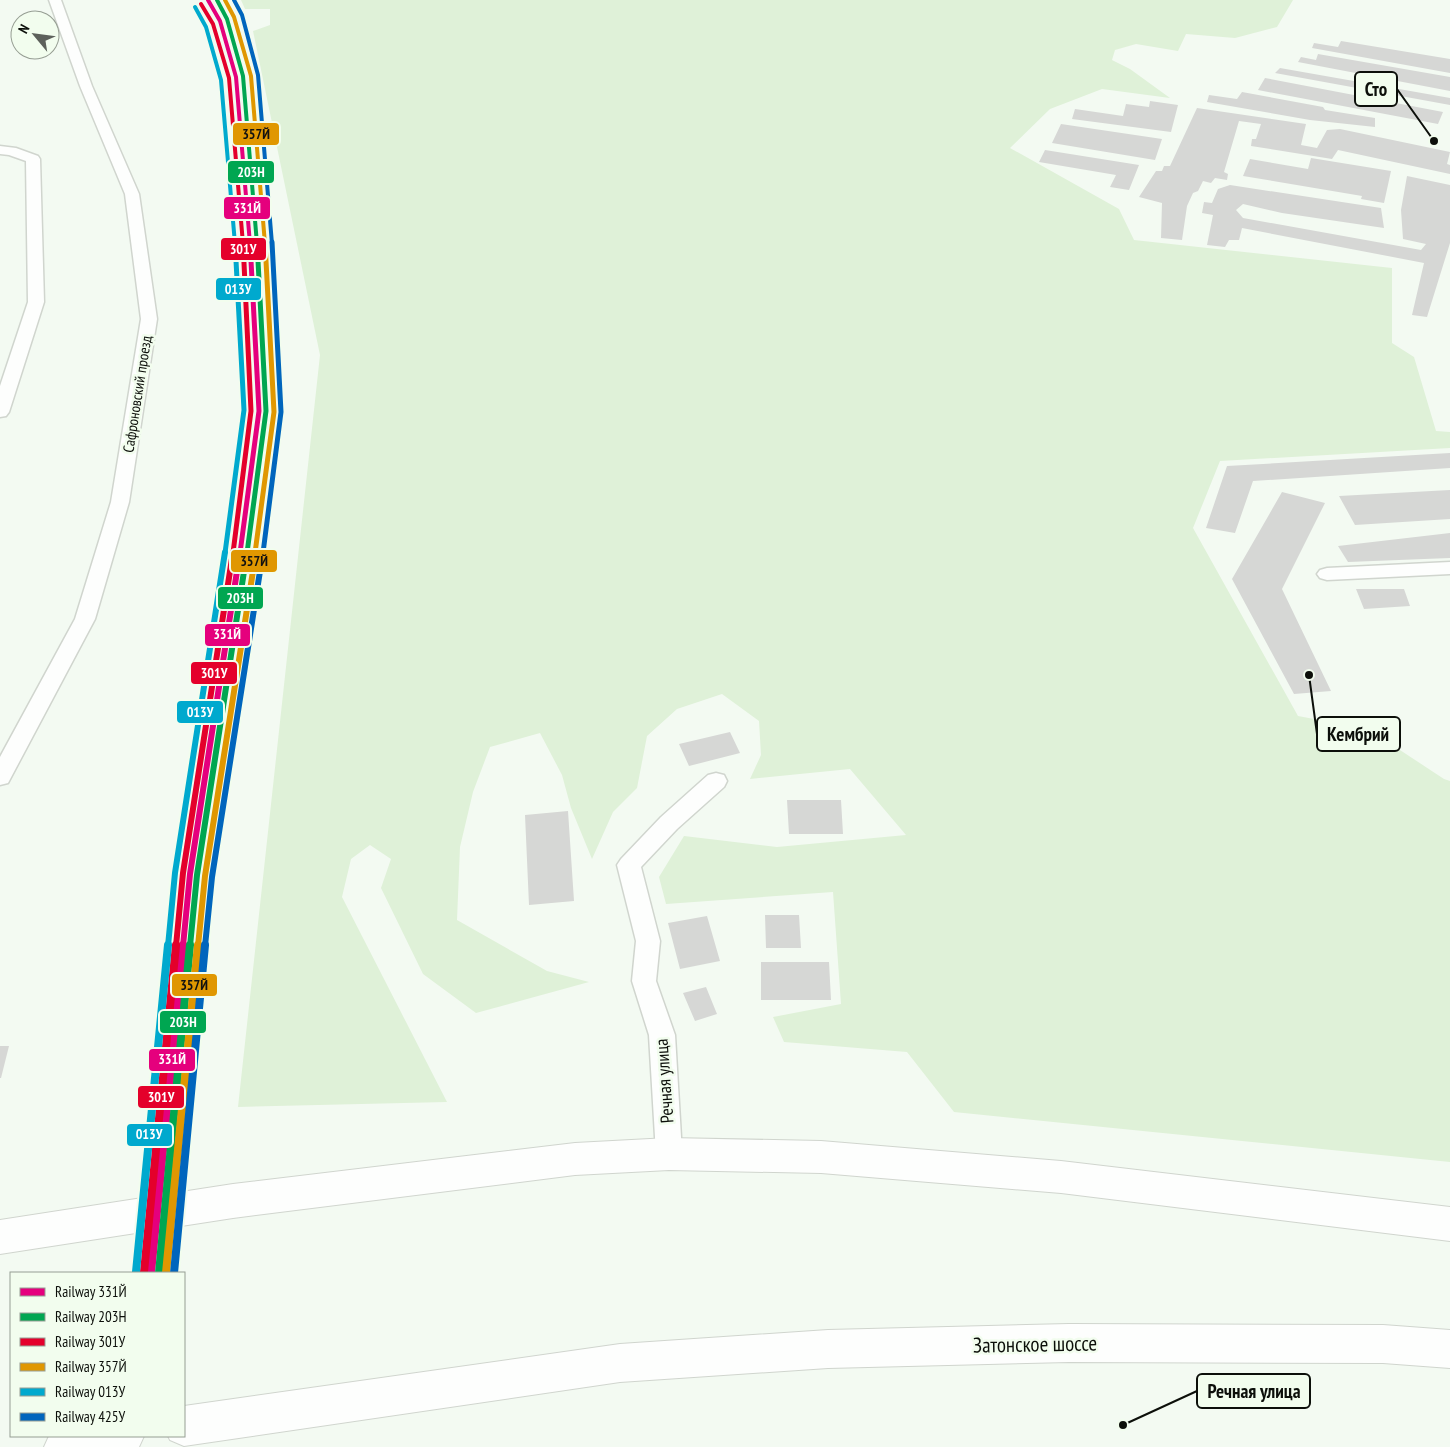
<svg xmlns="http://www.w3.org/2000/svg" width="1450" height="1447" font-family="'PT Sans Narrow',sans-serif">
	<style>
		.green { fill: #dff1d8 }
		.building { fill: #d6d7d5 }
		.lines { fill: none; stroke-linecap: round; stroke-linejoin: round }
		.minor-casing { stroke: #d0d5ce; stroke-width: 3 }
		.primary-casing { stroke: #d0d5ce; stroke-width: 2 }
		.minor { fill: #fdfefd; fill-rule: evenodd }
		.primary { fill: #fdfefd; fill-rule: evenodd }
		.rail-1-far3-casing { stroke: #f2fdee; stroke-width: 6 }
		.rail-1-far2-casing { stroke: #f2fdee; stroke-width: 8 }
		.rail-1-far1-casing { stroke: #f2fdee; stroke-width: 10 }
		.rail-1-casing { stroke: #f2fdee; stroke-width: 12 }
		.rail-2-far3-casing { stroke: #f2fdee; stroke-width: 6 }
		.rail-2-far2-casing { stroke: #f2fdee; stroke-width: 8 }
		.rail-2-far1-casing { stroke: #f2fdee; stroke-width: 10 }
		.rail-2-casing { stroke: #f2fdee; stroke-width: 12 }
		.rail-3-far3-casing { stroke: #f2fdee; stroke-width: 6 }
		.rail-3-far2-casing { stroke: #f2fdee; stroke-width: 8 }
		.rail-3-far1-casing { stroke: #f2fdee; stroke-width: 10 }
		.rail-3-casing { stroke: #f2fdee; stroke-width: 12 }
		.rail-4-far3-casing { stroke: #f2fdee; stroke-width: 6 }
		.rail-4-far2-casing { stroke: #f2fdee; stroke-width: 8 }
		.rail-4-far1-casing { stroke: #f2fdee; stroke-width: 10 }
		.rail-4-casing { stroke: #f2fdee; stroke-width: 12 }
		.rail-5-far3-casing { stroke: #f2fdee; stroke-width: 6 }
		.rail-5-far2-casing { stroke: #f2fdee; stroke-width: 8 }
		.rail-5-far1-casing { stroke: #f2fdee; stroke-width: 10 }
		.rail-5-casing { stroke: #f2fdee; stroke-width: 12 }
		.rail-6-far3-casing { stroke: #f2fdee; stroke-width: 6 }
		.rail-6-far2-casing { stroke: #f2fdee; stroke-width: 8 }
		.rail-6-far1-casing { stroke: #f2fdee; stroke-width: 10 }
		.rail-6-casing { stroke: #f2fdee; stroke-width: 12 }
		.rail-1-far3 { stroke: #e5007d; stroke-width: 4 }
		.rail-1-far2 { stroke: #e5007d; stroke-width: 5 }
		.rail-1-far1 { stroke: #e5007d; stroke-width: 6 }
		.rail-1 { stroke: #e5007d; stroke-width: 8 }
		.rail-2-far3 { stroke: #00a651; stroke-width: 4 }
		.rail-2-far2 { stroke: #00a651; stroke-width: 5 }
		.rail-2-far1 { stroke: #00a651; stroke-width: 6 }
		.rail-2 { stroke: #00a651; stroke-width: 8 }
		.rail-3-far3 { stroke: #e4002b; stroke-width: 4 }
		.rail-3-far2 { stroke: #e4002b; stroke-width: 5 }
		.rail-3-far1 { stroke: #e4002b; stroke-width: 6 }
		.rail-3 { stroke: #e4002b; stroke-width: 8 }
		.rail-4-far3 { stroke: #e09701; stroke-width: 4 }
		.rail-4-far2 { stroke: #e09701; stroke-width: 5 }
		.rail-4-far1 { stroke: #e09701; stroke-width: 6 }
		.rail-4 { stroke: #e09701; stroke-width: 8 }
		.rail-5-far3 { stroke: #00a9ce; stroke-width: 4 }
		.rail-5-far2 { stroke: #00a9ce; stroke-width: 5 }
		.rail-5-far1 { stroke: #00a9ce; stroke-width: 6 }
		.rail-5 { stroke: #00a9ce; stroke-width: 8 }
		.rail-6-far3 { stroke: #0065bd; stroke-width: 4 }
		.rail-6-far2 { stroke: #0065bd; stroke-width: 5 }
		.rail-6-far1 { stroke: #0065bd; stroke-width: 6 }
		.rail-6 { stroke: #0065bd; stroke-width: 8 }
		.labels { text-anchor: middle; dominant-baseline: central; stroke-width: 5; stroke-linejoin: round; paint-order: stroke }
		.far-street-label { font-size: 15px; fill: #0c0f0a; stroke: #f2fdee }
		.street-label { font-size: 18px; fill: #0c0f0a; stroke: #f2fdee }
		.near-street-label { font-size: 21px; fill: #0c0f0a; stroke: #f2fdee }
		.leader { fill: none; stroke: #0c0f0a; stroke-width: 2 }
		.callout-dot { fill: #0c0f0a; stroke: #f2fdee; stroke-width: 2 }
		.callout { fill: #f2fdee; stroke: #0c0f0a; stroke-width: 2 }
		.callout-label { font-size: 19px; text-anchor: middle; font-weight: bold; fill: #0c0f0a }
		.line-badge { stroke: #f2fdee; stroke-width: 2 }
		.badge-label { font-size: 14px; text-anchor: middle; font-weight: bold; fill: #fff }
		.pale-badge-label { font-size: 14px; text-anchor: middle; font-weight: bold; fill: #111 }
	</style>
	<rect width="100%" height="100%" fill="#f3faf2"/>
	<path class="green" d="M241,0H1293L1277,27L1235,38L1186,34L1178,51L1136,44L1115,50L1112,60L1130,69L1170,98L1102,89L1050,109L1010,148L1119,209L1134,240L1392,268V343L1414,357L1436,431L1450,432V448L1220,461L1193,528L1298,716L1368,729L1444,779L1450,781V1162L954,1112L907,1052L784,1042L773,1017L841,1004L833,892L666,904L659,877L684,836L777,847L906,835L850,769L750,779L761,755L759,721L722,694L677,709L647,736L637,788L613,812L592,859L571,808L562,775L540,733L490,747L473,792L460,847L457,920L547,971L589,982L476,1013L423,974L381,888L391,859L370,845L351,859L342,897L447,1102L238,1107L320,355L253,31L270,25V9H245Z"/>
	<path class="building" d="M1341,41L1450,59V73L1312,48L1314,43L1338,47Z
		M1318,54L1450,77V91L1298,62L1301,57L1316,60Z
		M1280,68L1450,98V105L1275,73Z
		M1265,78L1443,112L1438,124L1258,90Z
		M1242,92L1323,107L1325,110L1375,118V127L1310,120L1207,102L1209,95L1237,99Z
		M1150,101L1178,105L1171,132L1072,119L1075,109L1123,116L1126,104L1149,107Z
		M1197,108L1306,124L1301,145L1317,148L1327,130L1340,129L1450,152L1447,164L1450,165V174L1338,150L1332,159L1251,146L1252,139H1256L1261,124L1239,121L1224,172L1228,174L1227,180L1215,178L1211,183L1203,181L1198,191L1193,193L1187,206L1182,240L1161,238L1162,203L1139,197L1156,171H1162L1164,166H1170Z
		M1061,124L1162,139L1155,160L1052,143Z
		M1045,150L1139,165L1129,190L1110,187L1116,175L1039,162Z
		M1311,158L1391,171L1384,203L1361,199L1362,196L1243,176L1250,159L1308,169Z
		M1407,176L1450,185V243L1427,317L1412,315L1424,263L1242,228L1239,240H1229L1225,247L1207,245L1213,215L1202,213L1204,202L1212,203L1218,189L1230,185L1381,208L1384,228L1282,213L1243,204L1236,210L1243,218L1421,250L1426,244L1403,239L1401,210Z
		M1450,453V468L1253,481L1235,533L1206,528L1227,466Z
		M1450,490V519L1355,525L1339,496Z
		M1282,492L1325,503L1282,589L1331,691L1294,694L1232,579Z
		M1450,533V558L1348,562L1338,546Z
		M1356,589H1404L1410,606L1364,609Z
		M730,732L740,753L689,766L679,744Z
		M787,800H841L843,834H789Z
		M568,811L574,901L529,905L525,815Z
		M765,915H799L801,948H766Z
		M707,916L720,961L680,969L668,923Z
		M761,962H829L831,1000H761Z
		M706,987L717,1014L695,1021L683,993Z
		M0,1046H9L1,1078H0Z"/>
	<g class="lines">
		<defs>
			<path id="minor" d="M49,0H61L92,86L139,194L157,319L129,502L95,619L8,783L0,785V757L75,619L111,502L141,319L125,194L80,86Z
				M0,146L16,148L38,156L40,159L44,302L9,412L6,416L0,417V386L28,302L26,161L9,155L0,154Z
				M1450,562V574L1327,580L1320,578L1317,574L1320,570L1327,568Z
				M716,773L724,775L727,781L724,787L677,829L641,867L660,941L656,981L675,1035L682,1154L679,1163L669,1166L659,1163L656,1154L649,1035L632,981L636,941L617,865L621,859L661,817L708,775Z"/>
			<path id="primary" d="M669,1138L821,1141L1061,1161L1450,1207V1241L1061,1193L821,1173L669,1170L575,1175L233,1218L0,1254V1220L233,1184L575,1143Z
				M1069,1324L1383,1325L1450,1330V1368L1383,1363L1069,1362L828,1368L620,1382L184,1446L170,1440L168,1436H184V1406L620,1344L828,1330Z
				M49,1436H144L139,1447H44Z"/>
		</defs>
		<use href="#minor" class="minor-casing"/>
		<use href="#primary" class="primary-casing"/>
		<use href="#minor" class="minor"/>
		<use href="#primary" class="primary"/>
		<defs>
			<path id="rail-1-far3" d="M208,0L220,21L236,77L250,244"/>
			<path id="rail-1-far2" d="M240,553L259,411L250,242"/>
			<path id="rail-1-far1" d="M183,946L190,874L240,552"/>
			<path id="rail-1" d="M151,1273L183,945"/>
			<path id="rail-2-far3" d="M217,0L227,19L243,76L257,244"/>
			<path id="rail-2-far2" d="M247,553L266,411L257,242"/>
			<path id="rail-2-far1" d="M190,946L197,875L247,552"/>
			<path id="rail-2" d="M159,1273L190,945"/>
			<path id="rail-3-far3" d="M201,4L213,24L229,78L243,244"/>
			<path id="rail-3-far2" d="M233,553L251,411L243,242"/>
			<path id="rail-3-far1" d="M176,946L183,873L233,552"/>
			<path id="rail-3" d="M144,1272L176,945"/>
			<path id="rail-4-far3" d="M225,0L234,17L251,76L265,244"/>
			<path id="rail-4-far2" d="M255,553L274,412L265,242"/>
			<path id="rail-4-far1" d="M198,946L205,876L256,552"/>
			<path id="rail-4" d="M166,1273L198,945"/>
			<path id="rail-5-far3" d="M195,7L206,27L221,80L235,244"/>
			<path id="rail-5-far2" d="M225,553L244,410L235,242"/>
			<path id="rail-5-far1" d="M168,946L175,873L225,552"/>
			<path id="rail-5" d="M136,1272L168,945"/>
			<path id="rail-6-far3" d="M234,0L242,15L258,75L272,244"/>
			<path id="rail-6-far2" d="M263,553L281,412L272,242"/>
			<path id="rail-6-far1" d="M205,946L212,877L263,552"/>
			<path id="rail-6" d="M174,1273L205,945"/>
		</defs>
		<use href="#rail-1-far3" class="rail-1-far3-casing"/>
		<use href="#rail-1-far2" class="rail-1-far2-casing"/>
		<use href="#rail-1-far1" class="rail-1-far1-casing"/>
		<use href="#rail-1" class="rail-1-casing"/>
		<use href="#rail-2-far3" class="rail-2-far3-casing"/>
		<use href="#rail-2-far2" class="rail-2-far2-casing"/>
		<use href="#rail-2-far1" class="rail-2-far1-casing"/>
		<use href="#rail-2" class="rail-2-casing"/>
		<use href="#rail-3-far3" class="rail-3-far3-casing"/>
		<use href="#rail-3-far2" class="rail-3-far2-casing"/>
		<use href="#rail-3-far1" class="rail-3-far1-casing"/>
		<use href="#rail-3" class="rail-3-casing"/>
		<use href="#rail-4-far3" class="rail-4-far3-casing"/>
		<use href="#rail-4-far2" class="rail-4-far2-casing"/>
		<use href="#rail-4-far1" class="rail-4-far1-casing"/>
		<use href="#rail-4" class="rail-4-casing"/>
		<use href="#rail-5-far3" class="rail-5-far3-casing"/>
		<use href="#rail-5-far2" class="rail-5-far2-casing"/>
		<use href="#rail-5-far1" class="rail-5-far1-casing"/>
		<use href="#rail-5" class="rail-5-casing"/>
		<use href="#rail-6-far3" class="rail-6-far3-casing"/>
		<use href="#rail-6-far2" class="rail-6-far2-casing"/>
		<use href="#rail-6-far1" class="rail-6-far1-casing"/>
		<use href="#rail-6" class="rail-6-casing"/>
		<use href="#rail-1-far3" class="rail-1-far3"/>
		<use href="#rail-1-far2" class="rail-1-far2"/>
		<use href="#rail-1-far1" class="rail-1-far1"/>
		<use href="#rail-1" class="rail-1"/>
		<use href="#rail-2-far3" class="rail-2-far3"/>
		<use href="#rail-2-far2" class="rail-2-far2"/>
		<use href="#rail-2-far1" class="rail-2-far1"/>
		<use href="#rail-2" class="rail-2"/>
		<use href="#rail-3-far3" class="rail-3-far3"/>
		<use href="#rail-3-far2" class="rail-3-far2"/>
		<use href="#rail-3-far1" class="rail-3-far1"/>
		<use href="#rail-3" class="rail-3"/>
		<use href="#rail-4-far3" class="rail-4-far3"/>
		<use href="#rail-4-far2" class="rail-4-far2"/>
		<use href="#rail-4-far1" class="rail-4-far1"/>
		<use href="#rail-4" class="rail-4"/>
		<use href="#rail-5-far3" class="rail-5-far3"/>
		<use href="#rail-5-far2" class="rail-5-far2"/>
		<use href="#rail-5-far1" class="rail-5-far1"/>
		<use href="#rail-5" class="rail-5"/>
		<use href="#rail-6-far3" class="rail-6-far3"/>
		<use href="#rail-6-far2" class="rail-6-far2"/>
		<use href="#rail-6-far1" class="rail-6-far1"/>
		<use href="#rail-6" class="rail-6"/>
	</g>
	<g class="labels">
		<g class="far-street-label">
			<text transform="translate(137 394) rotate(-81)">Сафроновский проезд</text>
		</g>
		<g class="street-label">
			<text transform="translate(664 1081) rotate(-94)">Речная улица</text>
		</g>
		<g class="near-street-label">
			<text transform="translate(1035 1344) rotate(-1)">Затонское шоссе</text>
		</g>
	</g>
	<path class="leader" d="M1434 141L1397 89M1309 675L1317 734M1123 1425L1197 1391"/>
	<g class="callout-dot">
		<circle cx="1434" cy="141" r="5"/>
		<circle cx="1309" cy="675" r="5"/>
		<circle cx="1123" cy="1425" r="5"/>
	</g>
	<g class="callout">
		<rect x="1355" y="72" width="42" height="34" rx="5"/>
		<rect x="1317" y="717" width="83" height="34" rx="5"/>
		<rect x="1197" y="1374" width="113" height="34" rx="5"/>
	</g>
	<g class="callout-label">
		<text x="1376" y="96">Сто</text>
		<text x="1358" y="741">Кембрий</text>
		<text x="1254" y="1398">Речная улица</text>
	</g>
	<g class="line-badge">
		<rect x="232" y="122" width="48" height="24" rx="5" fill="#e09701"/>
		<rect x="227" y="160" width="48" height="24" rx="5" fill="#00a651"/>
		<rect x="223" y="196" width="48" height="24" rx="5" fill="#e5007d"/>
		<rect x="220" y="237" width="47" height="24" rx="5" fill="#e4002b"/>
		<rect x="215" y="277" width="47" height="24" rx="5" fill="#00a9ce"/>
		<rect x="230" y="549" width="48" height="24" rx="5" fill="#e09701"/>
		<rect x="217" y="586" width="47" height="24" rx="5" fill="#00a651"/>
		<rect x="204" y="623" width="47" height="24" rx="5" fill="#e5007d"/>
		<rect x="190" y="661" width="48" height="24" rx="5" fill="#e4002b"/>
		<rect x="176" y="700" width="48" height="24" rx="5" fill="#00a9ce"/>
		<rect x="171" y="973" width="47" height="24" rx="5" fill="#e09701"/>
		<rect x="159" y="1010" width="48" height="24" rx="5" fill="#00a651"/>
		<rect x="148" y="1048" width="48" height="24" rx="5" fill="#e5007d"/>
		<rect x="137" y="1085" width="48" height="24" rx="5" fill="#e4002b"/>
		<rect x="126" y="1123" width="47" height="24" rx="5" fill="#00a9ce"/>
	</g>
	<g class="badge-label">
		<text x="251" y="177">203Н</text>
		<text x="247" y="213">331Й</text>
		<text x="243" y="254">301У</text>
		<text x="238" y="294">013У</text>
		<text x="240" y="603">203Н</text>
		<text x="227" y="639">331Й</text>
		<text x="214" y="678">301У</text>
		<text x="200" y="717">013У</text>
		<text x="183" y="1027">203Н</text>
		<text x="172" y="1064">331Й</text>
		<text x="161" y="1102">301У</text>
		<text x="149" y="1139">013У</text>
	</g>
	<g class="pale-badge-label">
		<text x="256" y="139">357Й</text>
		<text x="254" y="566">357Й</text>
		<text x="194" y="990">357Й</text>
	</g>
	<rect x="10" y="1272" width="175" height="165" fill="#f2fdee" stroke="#969e93"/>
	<rect x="20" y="1288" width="25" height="8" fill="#e5007d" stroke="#969e93"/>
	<text x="55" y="1297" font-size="15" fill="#0c0f0a">Railway 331Й</text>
	<rect x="20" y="1313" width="25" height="8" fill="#00a651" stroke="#969e93"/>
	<text x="55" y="1322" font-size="15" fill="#0c0f0a">Railway 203Н</text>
	<rect x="20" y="1338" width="25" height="8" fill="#e4002b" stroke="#969e93"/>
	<text x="55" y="1347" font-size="15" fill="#0c0f0a">Railway 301У</text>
	<rect x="20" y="1363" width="25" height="8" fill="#e09701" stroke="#969e93"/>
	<text x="55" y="1372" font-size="15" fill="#0c0f0a">Railway 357Й</text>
	<rect x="20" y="1388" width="25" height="8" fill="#00a9ce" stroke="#969e93"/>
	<text x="55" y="1397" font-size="15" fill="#0c0f0a">Railway 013У</text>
	<rect x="20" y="1413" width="25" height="8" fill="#0065bd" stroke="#969e93"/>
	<text x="55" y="1422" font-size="15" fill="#0c0f0a">Railway 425У</text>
	<g transform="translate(35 35) rotate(299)"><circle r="24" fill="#f2fdee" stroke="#969e93"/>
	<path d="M0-4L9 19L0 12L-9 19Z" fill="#5d615b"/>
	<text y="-8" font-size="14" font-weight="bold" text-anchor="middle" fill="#0c0f0a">N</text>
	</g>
</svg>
